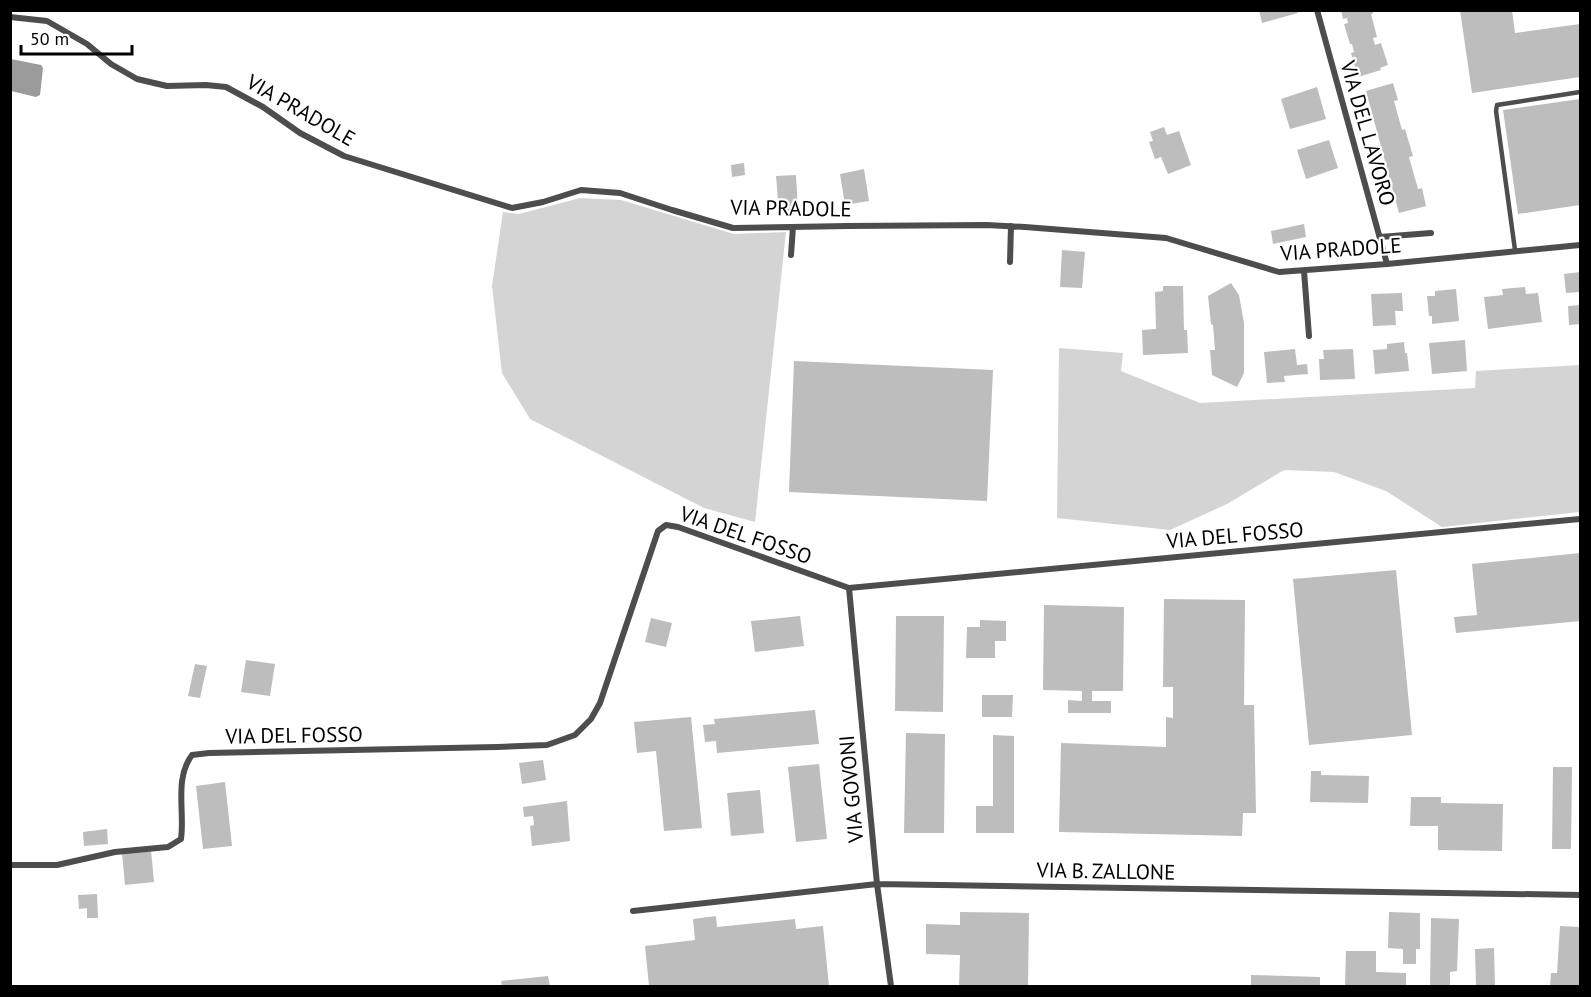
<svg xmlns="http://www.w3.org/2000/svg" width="1591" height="997" font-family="'PT Sans',sans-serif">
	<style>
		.green { fill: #d4d4d4 }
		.water { fill: #9b9b9b }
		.building { fill: #bdbdbd }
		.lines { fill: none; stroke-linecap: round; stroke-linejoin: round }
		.lane { stroke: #4d4d4d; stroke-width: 4.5 }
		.street { stroke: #4d4d4d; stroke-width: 6 }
		.labels { text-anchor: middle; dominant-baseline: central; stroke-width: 4.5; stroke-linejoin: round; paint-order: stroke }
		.street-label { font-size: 21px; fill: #000; stroke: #fff }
	</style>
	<rect width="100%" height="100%" fill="#fff"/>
	<path class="green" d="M580,198L621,200L734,234L786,232L755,522L704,508L530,419L502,373L492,286L503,212L519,214Z
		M1059,348L1123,353L1121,371L1200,403L1475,388L1476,371L1580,365V512L1442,527L1386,491L1334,472L1284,470L1227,504L1170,530L1057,518Z"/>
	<path class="water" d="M11,59L41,65L43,68L40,95L36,97L11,91Z"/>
	<path class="building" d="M1259,10H1297L1298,13L1262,23Z
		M1341,10H1372L1373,14H1371L1377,37L1373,38L1375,45L1381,43L1388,65L1380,68L1381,70L1358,77L1351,53L1354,52L1352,44H1350L1344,24L1348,23L1347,18L1343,19Z
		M1460,10H1512L1515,33L1580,24V77L1472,93Z
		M1393,83L1398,100L1394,101L1402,130L1405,129L1413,156L1409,157L1418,189L1422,188L1426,206L1399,213L1366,91Z
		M1317,87L1326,119L1290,129L1281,99Z
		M1580,99V205L1518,214L1503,110Z
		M1164,127L1167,135L1179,131L1191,165L1168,174L1161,157L1155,159L1149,142L1153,141L1150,132Z
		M1329,140L1338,168L1306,179L1297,150Z
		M744,163L745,175L732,177L731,165Z
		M864,169L869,201L845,205L840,174Z
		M796,175L798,211L779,212L776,176Z
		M1304,224L1306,237L1273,244L1271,231Z
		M1062,250L1085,252L1082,288L1060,287Z
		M1580,272V292L1566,293L1564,274Z
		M1231,283L1239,295L1244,323V373L1237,387L1212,375L1210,350H1215L1213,325L1211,324L1208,296Z
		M1163,286H1183L1184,330H1187L1188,353L1143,355L1142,330L1156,329L1155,292L1163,291Z
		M1525,287L1526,294L1538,293L1542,322L1488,329L1484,297L1503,295L1502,289Z
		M1456,289L1459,321L1432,324V316H1429L1427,296H1435V291Z
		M1402,293L1403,311H1395L1396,325L1373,326L1371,294Z
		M1580,305V324L1569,325L1568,306Z
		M1465,340L1467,371L1432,374L1429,343Z
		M1404,342L1405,353H1407L1409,371L1375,374L1373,350L1387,349V344Z
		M1295,349L1297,365L1307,364L1308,374L1284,376L1285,382L1267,383L1264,352Z
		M1353,349L1355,379L1320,380L1319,359H1324L1323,350Z
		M794,361L993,370L987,501L789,492Z
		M1580,553V621L1456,633L1454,617L1477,615L1472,564Z
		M1396,570L1412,735L1309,745L1293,579Z
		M1164,599L1245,600L1244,705H1254L1256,813H1243L1242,836L1059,832L1061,743L1166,747V717L1173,718V687H1163Z
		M1044,605L1124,607L1123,691H1092V701H1111V713H1068V700L1082,701V691L1043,690Z
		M800,616L804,646L755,652L751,621Z
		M896,616H944L943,712L895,711Z
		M651,618L672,623L666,647L645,642Z
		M980,620L1006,621V641H995V658H966L967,627H980Z
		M246,660L275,664L270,696L241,692Z
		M195,664L207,666L200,698L188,696Z
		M982,695H1013L1012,717H982Z
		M815,710L819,744L717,753L716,741L705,742L703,725L715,724L714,719Z
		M691,717L702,828L664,831L656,751L637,753L634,722Z
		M906,733L945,734L944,833H904Z
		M993,735L1014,736V833H976V806H993Z
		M543,760L546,780L522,784L519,763Z
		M819,764L827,839L796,842L788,767Z
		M1553,767H1572L1571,849H1552Z
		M1311,771H1321V775L1369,776L1368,803L1310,802Z
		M225,782L232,846L203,849L196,786Z
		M760,790L764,833L731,836L727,793Z
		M1411,797H1441V803L1503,804L1502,851L1438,850V826H1410Z
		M567,801L570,841L532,846L530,826L534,825L533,816L524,817L523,807Z
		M107,829L108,844L84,846L83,832Z
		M151,850L154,882L125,885L122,853Z
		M97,894L98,918H87V908L79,909L78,895Z
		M960,912L1029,913L1028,986H959L960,955L926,954V924L960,925Z
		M1389,912L1420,913V949H1416V964H1403V949L1388,948Z
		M716,916L717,927L795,919L796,929L823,926L829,986H649L645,946L695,940L693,919Z
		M1431,918L1459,919L1457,971L1450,972V986H1430Z
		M1560,926L1580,927V986H1550L1551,973H1557Z
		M1494,948L1495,986H1476L1475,949Z
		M1346,951H1376V972L1406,973V986H1345Z
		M1251,975L1320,977V986H1251Z
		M548,976L550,986H502L501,981Z"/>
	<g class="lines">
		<path class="lane" d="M1515,250L1496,111L1497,105L1580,92"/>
		<path class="street" d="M1317,10L1387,264
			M10,17L47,21L87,44L111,64L137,79L167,86L206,85L226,87L263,107L300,133L344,156L512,208L543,202L581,190L620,193L672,210L733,228L848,226L987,225L1025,227L1166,238L1279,272L1387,264L1580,245
			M1380,237L1431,233
			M791,255L793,227
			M1010,262L1011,226
			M1304,271L1309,336
			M849,588L877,884L891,986
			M10,865H57L115,852L168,847L181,839C185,812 174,779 192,755L209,753L497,747L547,745L575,735L591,719L600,703L658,531L666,525L678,527L849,588L1580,519
			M633,911L877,884L1580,895"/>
	</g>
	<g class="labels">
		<g class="street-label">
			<text transform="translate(301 110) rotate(30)">VIA PRADOLE</text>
			<text transform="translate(1368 133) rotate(74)">VIA DEL LAVORO</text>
			<text transform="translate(791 208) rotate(1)">VIA PRADOLE</text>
			<text transform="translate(1341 249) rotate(-4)">VIA PRADOLE</text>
			<text transform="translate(746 535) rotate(19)">VIA DEL FOSSO</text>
			<text transform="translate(1235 535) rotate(-5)">VIA DEL FOSSO</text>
			<text transform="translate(294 735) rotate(-1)">VIA DEL FOSSO</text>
			<text transform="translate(851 789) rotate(-95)">VIA GOVONI</text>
			<text transform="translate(1106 871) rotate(1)">VIA B. ZALLONE</text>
		</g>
	</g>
	<rect width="1591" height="997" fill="none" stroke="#000000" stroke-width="24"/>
	<path d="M21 45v9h111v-9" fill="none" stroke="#000000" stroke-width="3"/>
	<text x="30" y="45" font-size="18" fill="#000000" stroke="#ffffff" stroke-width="4.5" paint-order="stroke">50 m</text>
</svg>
